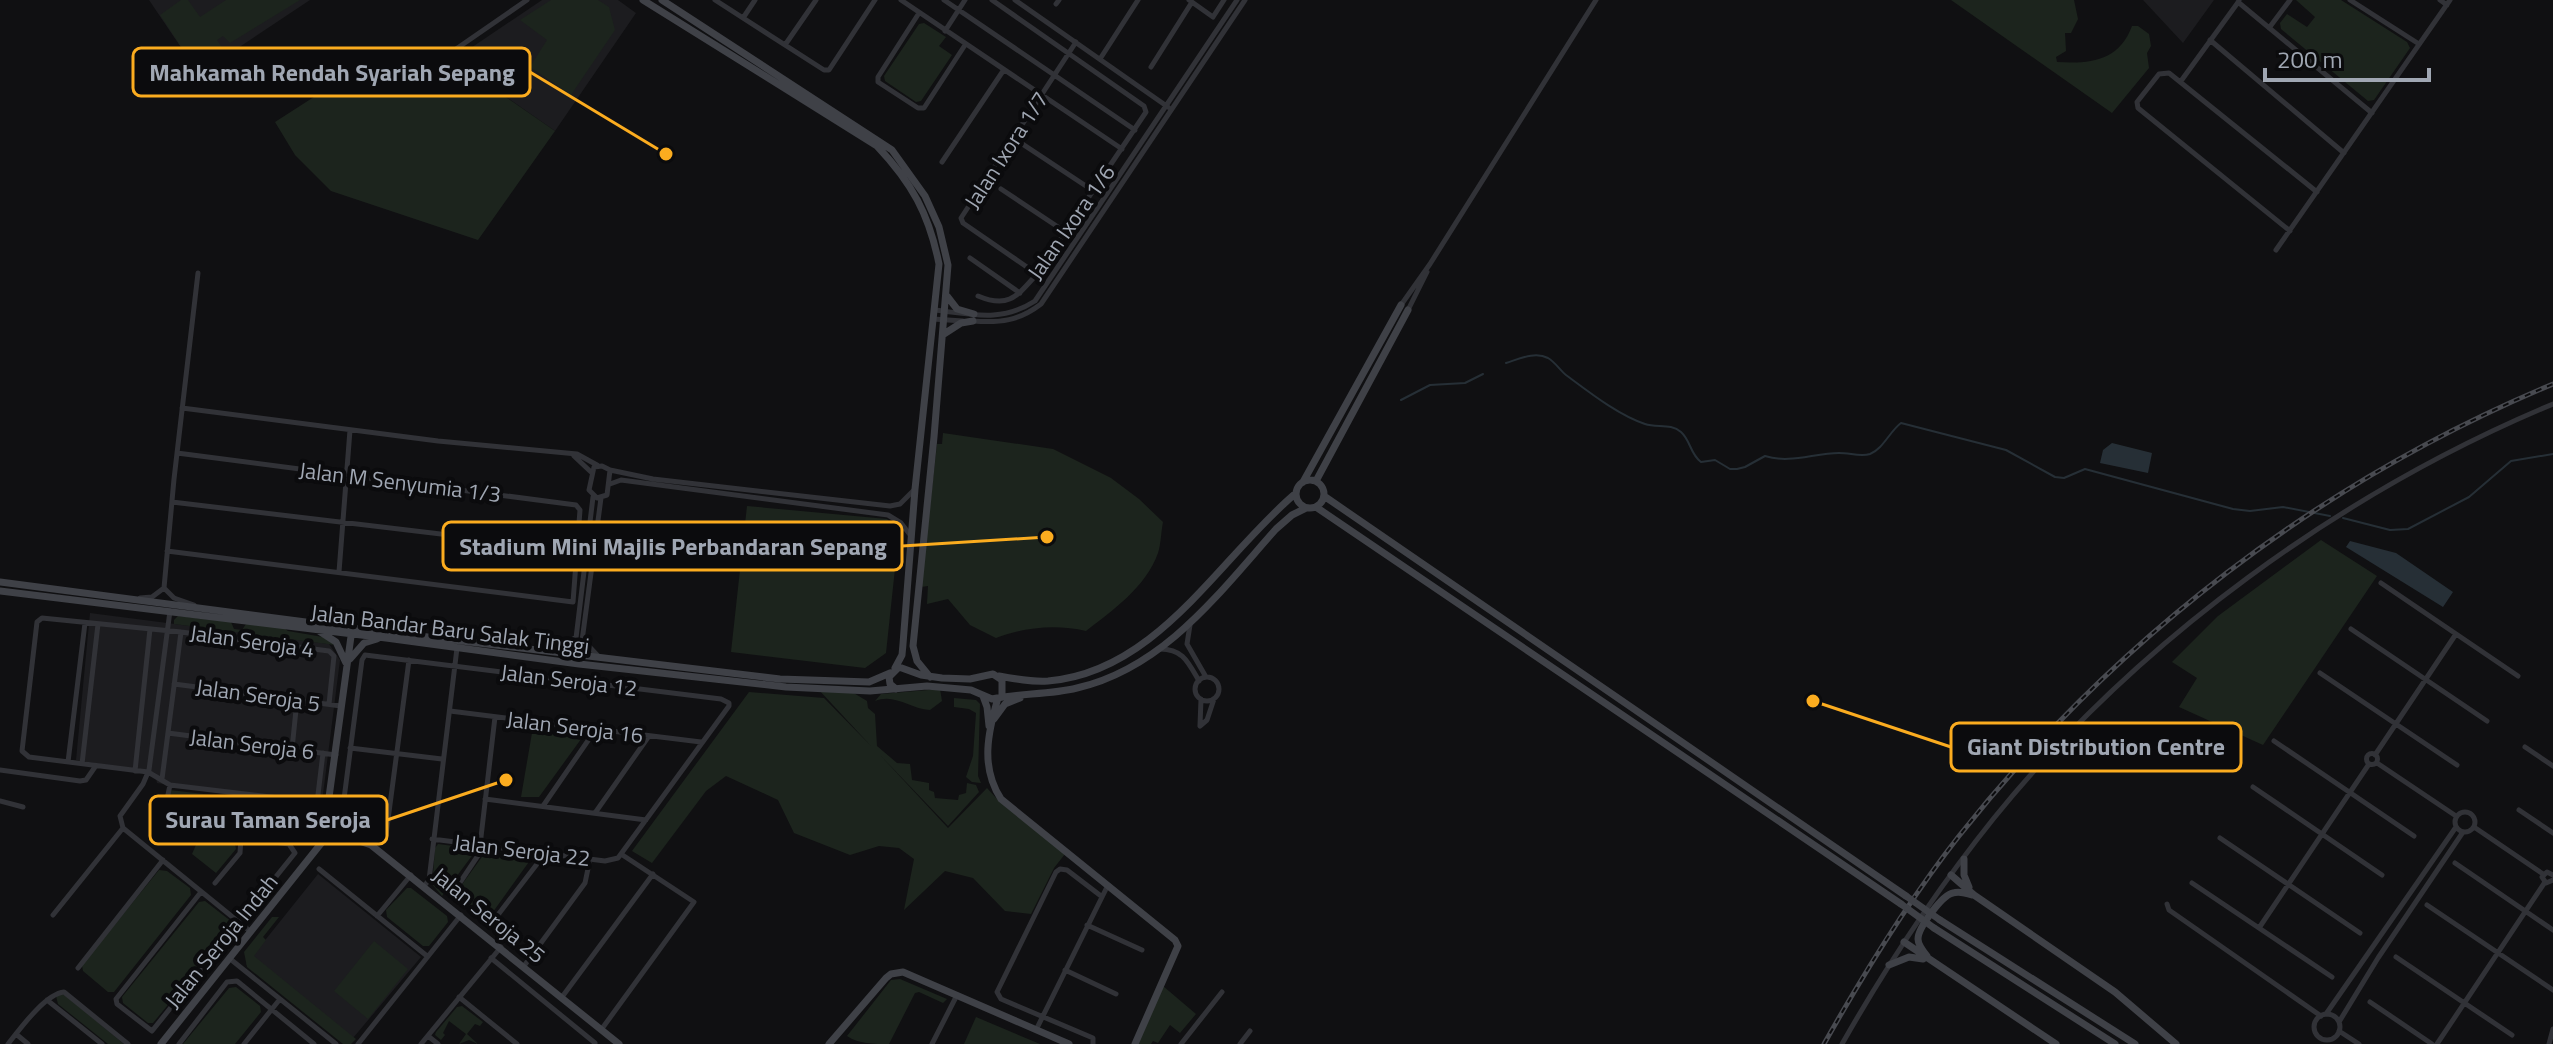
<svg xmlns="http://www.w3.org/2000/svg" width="2553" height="1044" font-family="'Titillium Web',sans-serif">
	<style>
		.built { fill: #1c1c1f }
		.green { fill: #1c241d }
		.water { fill: #262f36 }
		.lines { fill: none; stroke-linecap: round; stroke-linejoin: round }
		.stream { stroke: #262f36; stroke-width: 2 }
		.street { stroke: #313237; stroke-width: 5 }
		.secondary { stroke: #3f4147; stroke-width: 7 }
		.rail-casing { stroke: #484a50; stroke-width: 5 }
		.rail { stroke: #0b0b0d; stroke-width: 2; stroke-dasharray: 6; stroke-linecap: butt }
		.secondary-bridge { stroke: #3f4147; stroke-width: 7 }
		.labels { text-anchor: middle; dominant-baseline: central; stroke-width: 8; stroke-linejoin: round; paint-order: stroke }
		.street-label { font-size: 22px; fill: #a0a7b3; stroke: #0b0b0d }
		.leader { fill: none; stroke: #fbac1f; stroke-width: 3 }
		.callout-dot { fill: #fbac1f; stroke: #0b0b0d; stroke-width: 3 }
		.callout { fill: #0b0b0d; stroke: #fbac1f; stroke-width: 3 }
		.callout-label { font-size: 24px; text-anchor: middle; font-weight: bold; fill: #a0a7b3 }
	</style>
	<rect width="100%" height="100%" fill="#101012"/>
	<path class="built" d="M149,0H310L199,74Z
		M542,0H618L636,13L555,131L453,60Z
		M2143,0H2214L2183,43Z
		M90,613L329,644L340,660L321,810L157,783L155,773L76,760Z
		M318,874L421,957L348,1044L246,964Z"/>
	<path class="green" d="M181,0H188L200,17L226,0H300L230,43L223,36L217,40L227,55L199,74L160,15Z
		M551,0H598L609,7L615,30L571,95L530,67L547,40L520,20Z
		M1951,0H2074L2078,19L2071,33H2065L2066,51L2056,57L2057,62C2091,64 2119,61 2132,26H2138L2149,34L2151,46L2147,53L2149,68L2112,113Z
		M2296,0H2341L2407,42L2410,48L2374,100L2368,101L2281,29L2280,23L2287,14L2307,27L2315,17Z
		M924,23L946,37L939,46L952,55L921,101L916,102L885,81L884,76L919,24Z
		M444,54L555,131L478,240L331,191L295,155L275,122L359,68L378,95Z
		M943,433L1053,449L1111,478L1139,499L1163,522C1161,532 1161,544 1158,553C1146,587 1113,610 1086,631C1057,624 1024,627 996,638L970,625L948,599L927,604L928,586L921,587L937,444H942Z
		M747,506L887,519L899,531L886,653L865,668L731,652Z
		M2321,540L2377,576L2263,745L2179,707L2197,678L2172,662L2218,616Z
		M178,616L231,622L234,629L242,630L246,624L284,628L288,631L323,637L335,645L174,624V620Z
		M940,689L942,701L930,710C910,709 895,693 875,701L881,694Z
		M819,690L852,692L867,701L868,708L875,714L877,746L897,763L910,764L912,780L929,783V790L934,792L935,798L958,800L959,795L966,793L967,783L976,785L979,792L948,826L880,755L948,828L987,788L998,800L1065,854L1054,868L1031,914L1005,911L973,878L945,871L904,910L914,859L899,848L879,846L850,855L794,833L778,800L726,776L706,791L652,863L632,851L749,692L824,698L871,746Z
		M954,698L976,700L980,704L978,776L981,783L972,782L966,777L973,756L976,713L969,709L954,707Z
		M533,727L584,735L539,797H521Z
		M170,790L229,797L223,833L200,829L172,805L169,801Z
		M199,838L235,844L236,849L216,873L192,854Z
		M438,844L477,849L442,896L431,883L432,881L443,889L448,883L433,875L435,848Z
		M492,851L527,855L531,859L485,923L453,897L484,854Z
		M159,870L167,871L190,888L191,895L114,992H108L83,971L82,965Z
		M407,888H411L447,916L448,922L429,946H423L387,917L386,910Z
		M205,901L232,922V927L153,1023H148L123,1003L122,997L199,902Z
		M272,917H279L263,937L266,940L254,956L356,1039L351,1044H343L247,967L244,952Z
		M374,941L408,969L368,1019L334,991Z
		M900,979L947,999L943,1003L919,992L915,993L889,1044C873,1044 859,1044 847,1036L891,980Z
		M1163,986L1196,1014L1180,1033L1170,1025L1158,1043L1153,1041L1151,1044H1138Z
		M236,987L260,1006L261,1012L235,1044H183L229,988Z
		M61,993L66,996L124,1044H108L58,1004L56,996Z
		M462,1006L483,1022L480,1026L475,1024L467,1034L478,1044L469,1040L459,1044L466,1034L449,1021L443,1033L445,1035L441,1040L435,1035L436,1032L457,1007Z
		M976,1017L1040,1044H964Z"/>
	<path class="water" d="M2112,443L2152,453L2148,473L2100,463L2103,450Z
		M2350,541L2396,553L2453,592L2443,607L2346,547Z"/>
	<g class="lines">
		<path class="stream" d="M1506,363C1519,359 1535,351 1548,358C1555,362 1560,370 1566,375C1589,392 1618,415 1645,424C1657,428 1671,423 1681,432C1691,441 1690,454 1701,462L1715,460L1730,469H1737L1745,467L1765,456C1790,464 1814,453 1839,453C1850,453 1861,457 1870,454C1883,449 1890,431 1901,423L2006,450L2055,477L2064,478L2085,469L2233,509L2250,511L2283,507L2330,516
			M1401,400L1430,385L1465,383L1483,374
			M2343,518L2390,530L2408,529L2469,497L2511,461L2553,454"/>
		<path class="street" d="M715,0L824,70H829L875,0
			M901,0L1122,149
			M944,0L1135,130
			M1015,0L1168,107
			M1189,0L1213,17L1224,0
			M2350,0L2419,44
			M2440,0L2447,5
			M2238,2L2372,113
			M1056,4L1059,0
			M919,13L878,77V82L918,108H924L965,45
			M743,18L755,0
			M2269,28L2290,0
			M945,31L965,0
			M2210,40L2344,153
			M785,45L816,0
			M443,58L527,0
			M1100,59L1138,0
			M1151,67L1192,2
			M2181,81L2239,1
			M1012,137L1092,190
			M942,162L1003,71
			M1001,189L1064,231
			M2290,231L2138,108L2137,102L2159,74L2169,73L2317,192
			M2276,250L2450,0
			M970,258L1020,293
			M1037,274L963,223L961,218L1076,42
			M978,296C1009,309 1017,296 1037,274L1146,112L1144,106L992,0
			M1401,305L1430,264L1596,0
			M934,310C971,314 1001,323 1035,301L1237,0
			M1408,310L1427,272
			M933,319L963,321
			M973,321C1000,323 1019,321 1041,304L1245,0
			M182,408L438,441L577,454L597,465
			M574,456L591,472
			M602,466L610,470L607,495L597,498L589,490L594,467Z
			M610,470L653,479L890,506L900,504L913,491
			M610,484L621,480L888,515L901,523L911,536
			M172,502L576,550
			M167,551L573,602L580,510L576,505L177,453
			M339,572L350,430
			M2381,583L2518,676
			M164,588L174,598L194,605
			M140,598L152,597L164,588L174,479L198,273
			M1190,625L1187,644L1206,677
			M2351,629L2487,721
			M583,640L598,656
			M1160,649C1183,649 1188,662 1199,681
			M556,652L576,637
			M580,656L601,498
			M573,663L593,497
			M2320,673L2457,765
			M1195 689a12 12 0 1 1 24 0a12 12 0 1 1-24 0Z
			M174,684L341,706
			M329,704L334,656L329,651L181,632L42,618L37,622L22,751L29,757L148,772L170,785L330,804
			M450,711L701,742
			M1200,725L1201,699
			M1200,726L1207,720L1214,699
			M168,733L336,755
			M2274,741L2414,836
			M2525,747L2553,766
			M350,748L442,759
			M292,749L297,700
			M2366.5 759a5.5 5.5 0 1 1 11 0a5.5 5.5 0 1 1-11 0Z
			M2375,755L2456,634
			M68,762L85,623
			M2377,763L2456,816
			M82,764L98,624
			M0,770L80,781L86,780L95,767
			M135,771L150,629
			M162,779L181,632
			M170,785L166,804L199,832L289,844L295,853L152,1031L117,1004L116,999L201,892
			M2253,787L2382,875
			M485,799L646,820
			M0,801L23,807
			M317,803L323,753
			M543,806L596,729
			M2519,810L2553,833
			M2455 822a10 10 0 1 1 20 0a10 10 0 1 1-20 0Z
			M595,813L649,736
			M341,822L362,660L365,655L721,699L729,703V706L618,858L605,861L432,839
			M2474,827L2543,874
			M123,828L120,816L143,784L149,770L170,611
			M123,828L251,932
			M386,835L409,660
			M2220,838L2360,933
			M2455,863L2553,930
			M319,869L427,956
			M2553,875L2547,872L2542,877L2546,883L2553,880
			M215,883L240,853L241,838
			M2192,883L2332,977
			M424,886L429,880L457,648
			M457,887L479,854L495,717
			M2167,904L2169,910L2321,1016
			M2427,905L2553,990
			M53,915L123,828
			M377,916L411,875
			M494,920L537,864L538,853
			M1087,925L1142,950
			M2259,928L2369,764
			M2396,957L2512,1035
			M229,958L336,1044
			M491,958L595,1043
			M524,966L585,883L590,859
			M78,968L163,860
			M1065,970L1116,994
			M459,997L517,1044
			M562,997L653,874
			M47,1000L102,1044
			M2370,1002L2432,1044
			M2326,1014L2456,827
			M2314 1027a13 13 0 1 1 26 0a13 13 0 1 1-26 0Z
			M2339,1022L2378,958L2463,832
			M601,1030L694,902L621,854
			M1036,1030L1108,885
			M2339,1031L2359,1044
			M16,1034L28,1044
			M428,1036L438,1044
			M8,1044C20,1029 45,994 64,992L128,1044
			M179,1044L227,982L237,981L314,1044
			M244,1044L280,999
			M358,1044L461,915
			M421,1044L501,947
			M932,1044L957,995
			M1093,1044V1038L1001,999L997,992L1056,872L1060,869L1067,870L1101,896
			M1181,1044L1222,992
			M1240,1044L1250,1031
			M1842,1044C1887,965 1937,889 1994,818C2138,640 2342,492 2553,404
			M2437,1044L2545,882
			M2549,1044L2553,1029"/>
		<path class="secondary" d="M643,0L877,146C912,183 929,214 939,264L915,489L903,644L902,655L895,668
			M662,0L892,150L925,196L939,227L948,265L934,437L913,646L917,661L930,677
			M947,296L957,309L974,314
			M944,334L961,323L973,321
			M1296 494a14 14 0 1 1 28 0a14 14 0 1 1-28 0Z
			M1316,481L1408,310
			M1303,482L1401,305
			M1324,496L1906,896
			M1316,507L1901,904
			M0,582L352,628L780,679L869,682L890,673
			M0,591L386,638L579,664L786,687L870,691L927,686L971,690L992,699C1019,693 1049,695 1077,688C1164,668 1219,593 1276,529L1292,515L1306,508
			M319,631L336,642L346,663
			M350,659L364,643L377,639
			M999,676C1015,679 1031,682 1048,681C1158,672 1219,558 1296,493
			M896,689L890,684L889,677L899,667L921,675L942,678L970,679L993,674L1002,680V695
			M983,696L987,707L989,726
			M998,698C988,732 980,767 1001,799L1175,940L1178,946L1135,1044
			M994,719L1005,704L1020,698
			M325,835L353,839L371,845L619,1044
			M1964,859V875L1969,887
			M1951,875L1974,895L2115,992L2176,1044
			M1940,920L2135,1044
			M1934,928L2115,1044
			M1904,942L2056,1044
			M1927,956C1923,951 1918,945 1918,939C1918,928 1942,895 1953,893C1959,891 1966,893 1972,895
			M1889,965L1909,957L1923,959
			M161,1044L323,841L352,629
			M829,1044L886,978L891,974L903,972L1069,1044"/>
		<defs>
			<path id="rail" d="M1824,1044C1864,973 1908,901 1959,836C2115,639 2320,481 2553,384"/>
		</defs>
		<use href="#rail" class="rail-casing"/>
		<use href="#rail" class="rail"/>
		<path class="secondary-bridge" d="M1906,896L1940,920
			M1901,904L1934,928"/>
	</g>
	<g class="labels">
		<g class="street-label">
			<text transform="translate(1006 150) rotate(-57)">Jalan Ixora 1/7</text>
			<text transform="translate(1071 222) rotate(-55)">Jalan Ixora 1/6</text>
			<text transform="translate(400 482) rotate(7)">Jalan M Senyumia 1/3</text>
			<text transform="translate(450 629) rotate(7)">Jalan Bandar Baru Salak Tinggi</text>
			<text transform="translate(252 641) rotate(8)">Jalan Seroja 4</text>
			<text transform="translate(569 680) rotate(7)">Jalan Seroja 12</text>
			<text transform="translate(258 695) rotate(8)">Jalan Seroja 5</text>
			<text transform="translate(575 727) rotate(7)">Jalan Seroja 16</text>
			<text transform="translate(252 744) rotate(7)">Jalan Seroja 6</text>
			<text transform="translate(522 850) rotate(7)">Jalan Seroja 22</text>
			<text transform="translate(489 915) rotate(39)">Jalan Seroja 25</text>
			<text transform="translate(221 941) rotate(-51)">Jalan Seroja Indah</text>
		</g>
	</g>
	<path class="leader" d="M666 154L530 72M1047 537L902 546M1813 701L1951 747M506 780L387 820"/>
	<g class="callout-dot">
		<circle cx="666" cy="154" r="8"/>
		<circle cx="1047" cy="537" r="8"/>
		<circle cx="1813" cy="701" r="8"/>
		<circle cx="506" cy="780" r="8"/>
	</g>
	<g class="callout">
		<rect x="133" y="48" width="397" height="48" rx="8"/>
		<rect x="443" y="522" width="459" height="48" rx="8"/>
		<rect x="1951" y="723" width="290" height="48" rx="8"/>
		<rect x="150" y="796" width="237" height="48" rx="8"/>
	</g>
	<g class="callout-label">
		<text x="332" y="81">Mahkamah Rendah Syariah Sepang</text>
		<text x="673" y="555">Stadium Mini Majlis Perbandaran Sepang</text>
		<text x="2096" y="755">Giant Distribution Centre</text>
		<text x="268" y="828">Surau Taman Seroja</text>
	</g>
	<path d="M2265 68v12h164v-12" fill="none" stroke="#a0a7b3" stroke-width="4"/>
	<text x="2277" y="68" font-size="24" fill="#a0a7b3" stroke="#0b0b0d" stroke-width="6" paint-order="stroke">200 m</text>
</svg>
